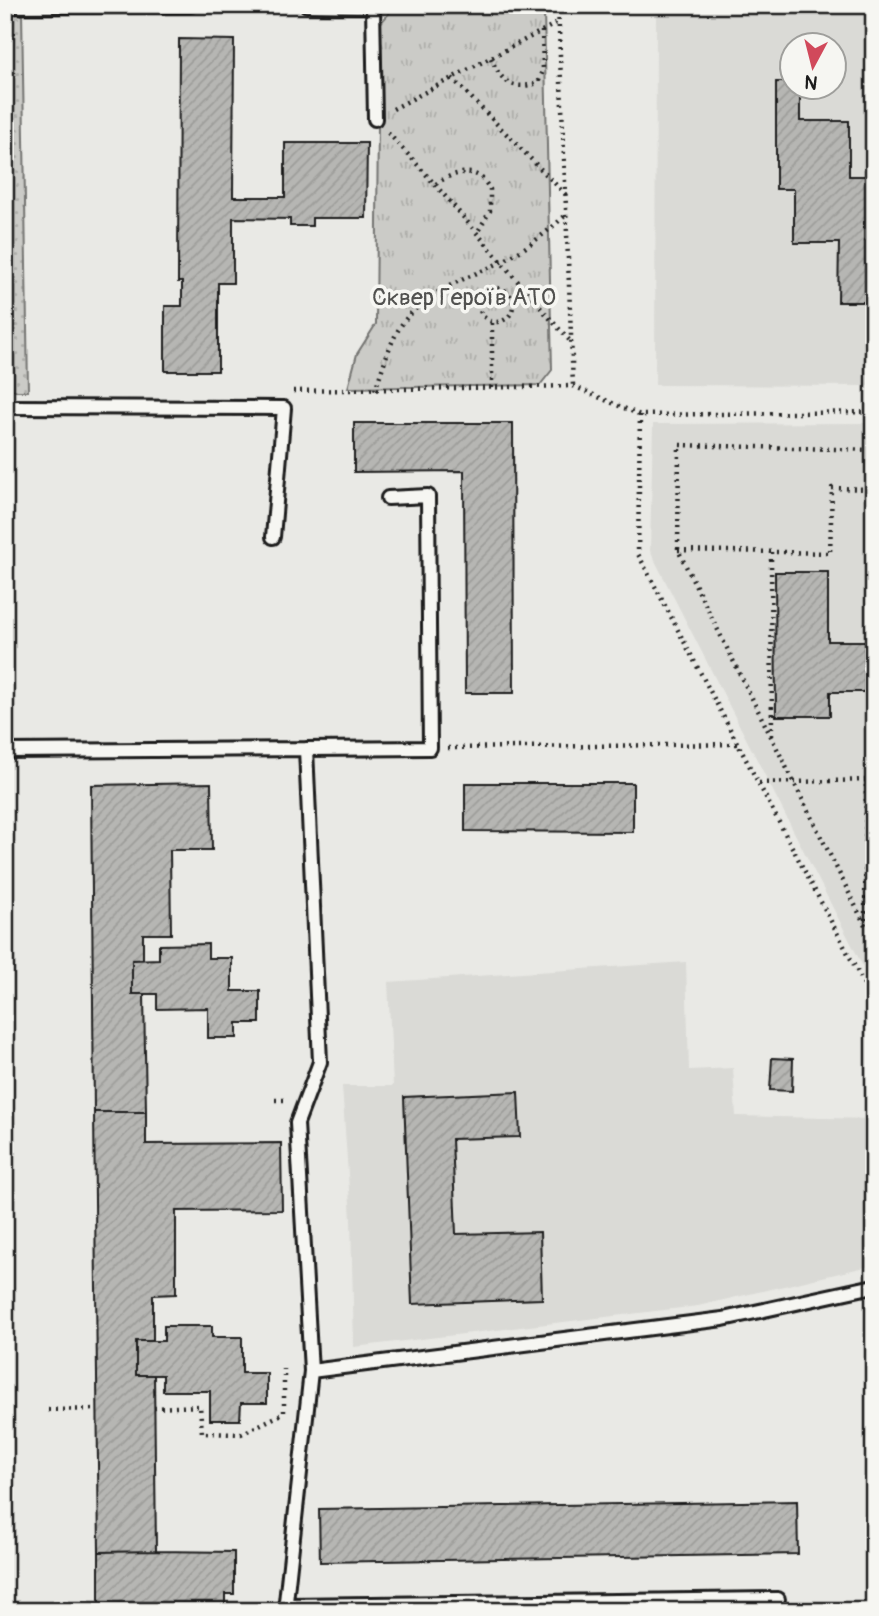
<svg xmlns="http://www.w3.org/2000/svg" width="879" height="1616" font-family="Pangolin,sans-serif">
	<style>
		.built { fill: #dadad6; fill-rule: evenodd }
		.grass { fill: url(#grass-dots); stroke: #747472; stroke-width: 2 }
		.park { fill: url(#park-tufts); stroke: #747472; stroke-width: 2 }
		.building { fill: url(#building-hatch); stroke: #1c1c1c; stroke-width: 2 }
		.lines { fill: none; stroke-linecap: round; stroke-linejoin: round }
		.service-casing { stroke: #1c1c1c; stroke-width: 18 }
		.path { stroke: #1c1c1c; stroke-width: 4.5; stroke-dasharray: 2 5; stroke-linecap: butt }
		.service { stroke: #f6f6f2; stroke-width: 12 }
		.labels { text-anchor: middle; dominant-baseline: central; stroke-width: 7; stroke-linejoin: round; paint-order: stroke }
		.park-label { font-size: 24px; fill: #51514f; stroke: #f6f6f2 }
	</style>
	<defs>
		<pattern id="grass-dots" width="8" height="8" patternUnits="userSpaceOnUse" patternTransform="scale(1.75)"><rect width="8" height="8" fill="#cbcbc7"/><path d="M2 2h.1M6 6h.1" fill="none" stroke="#aeaeaa" stroke-width="1.8" stroke-linecap="round"/></pattern>
		<pattern id="park-tufts" width="24" height="20" patternUnits="userSpaceOnUse" patternTransform="scale(1.75)"><rect width="24" height="20" fill="#cbcbc7"/><path d="M3 7l-1-3M5 7V3M7 7l1-3M15 17l-1-3M17 17v-4M19 17l1-3" fill="none" stroke="#aeaeaa"/></pattern>
		<pattern id="building-hatch" width="6" height="6" patternUnits="userSpaceOnUse" patternTransform="scale(1.75)"><rect width="6" height="6" fill="#b6b6b3"/><path d="M-1 1l2-2M0 6l6-6M5 7l2-2" fill="none" stroke="#9c9c99"/></pattern>
	</defs>
	<rect width="100%" height="100%" fill="#e9e9e5"/>
	<filter id="ink" filterUnits="userSpaceOnUse"><feTurbulence type="fractalNoise" baseFrequency=".0143" numOctaves="2"/><feDisplacementMap in="SourceGraphic" scale="14" xChannelSelector="R" yChannelSelector="G"/><feConvolveMatrix kernelMatrix="1 2 1 2 8 2 1 2 1" color-interpolation-filters="sRGB"/></filter>
	<g filter="url(#ink)">
		<path class="built" d="M656,13L874,14V386L655,385ZM792,46H834V88H792Z
			M874,423V988L650,551L653,424Z
			M686,962L689,1070L733,1068L736,1116L874,1119V1265L698,1306L354,1347L351,1219L342,1086H393L388,982Z"/>
		<path class="grass" d="M22,11L28,391H17L5,387V16Z"/>
		<path class="park" d="M396,5H541L544,11L552,370L540,385L348,388L357,354L376,324L379,25Z"/>
		<path class="building" d="M179,39L234,40L233,197H285V143H367L366,218H312V226H290V219L233,218V283H218V371H165V306H182V282H178Z
			M776,82H792V88H800V121H849V176H874V222H864V240H874V302H838L839,243H794V189H776Z
			M354,423H513L514,693H465L464,471L354,472Z
			M870,529H874V692H830V716H776L775,572H828V641H870Z
			M211,783L212,850H170L171,934H143V960H132V994H144L146,1112H94L91,785Z
			M465,783H633V832L465,831Z
			M208,944V958H232V991H260V1023H237V1038H208V1008L157,1009V994H132V960L159,959V945Z
			M772,1058L793,1059L792,1091L770,1090Z
			M518,1092L520,1137L452,1139L456,1234L540,1232L542,1299L412,1304L404,1097Z
			M94,1112H146V1144L281,1143L282,1210L176,1211V1294L153,1295V1341H136V1375H154L156,1551L99,1552Z
			M164,1326H212V1337H242V1373H267V1403H241L240,1420H210V1391H163V1375H136V1341H164Z
			M797,1501L798,1554L320,1562L319,1509Z
			M156,1551L234,1552V1594H225V1611H99V1552Z"/>
		<g class="lines">
			<defs>
				<path id="service" d="M307,5L373,6L375,119
					M5,6L191,5
					M5,407L284,408L273,537
					M306,749L430,748L428,496L388,498
					M5,751L306,749L320,1062L297,1123L311,1371
					M286,1605L778,1599
					M285,1611L311,1371L723,1319L874,1286"/>
			</defs>
			<use href="#service" class="service-casing"/>
			<path class="path" d="M558,5L573,386
				M391,7L558,8
				M491,58C501,82 512,91 538,83L543,71L542,31
				M452,78L566,195
				M393,109L559,22
				M388,133C452,200 509,274 572,343
				M436,184C447,176 465,168 479,176C483,178 487,185 490,189V211L477,233
				M479 305a17 17 0 1 1 34 0a17 17 0 1 1-34 0Z
				M492,388V320
				M375,390C383,368 390,339 405,320C430,289 467,279 501,262C526,249 546,233 567,214
				M293,391L573,386L640,415L874,412
				M640,415L638,554L874,1003
				M678,550L830,553L832,488L874,489
				M771,552L772,738
				M448,748L737,744
				M759,783L866,780L865,924
				M865,925L678,550L679,445L874,450
				M275,1100H286
				M154,1408L200,1406L202,1433L241,1434L284,1413V1369
				M48,1410L98,1409"/>
			<use href="#service" class="service"/>
		</g>
	</g>
	<g class="labels">
		<g class="park-label">
			<text x="464" y="297">Сквер Героїв АТО</text>
		</g>
	</g>
	<rect width="879" height="1616" fill="none" stroke="#f6f6f2" stroke-width="28"/>
	<rect x="14" y="14" width="851" height="1588" fill="none" stroke="#1c1c1c" stroke-width="2.5" filter="url(#ink)"/>
	<g transform="translate(813 66) rotate(187)"><circle r="33" fill="#f6f6f2" stroke="#9f9f9c" stroke-width="2"/>
	<path d="M0-5L12 26L0 18L-12 26Z" fill="#d1495b"/>
	<text y="-10" font-size="19" font-weight="bold" text-anchor="middle" fill="#1c1c1c">N</text>
	</g>
</svg>
